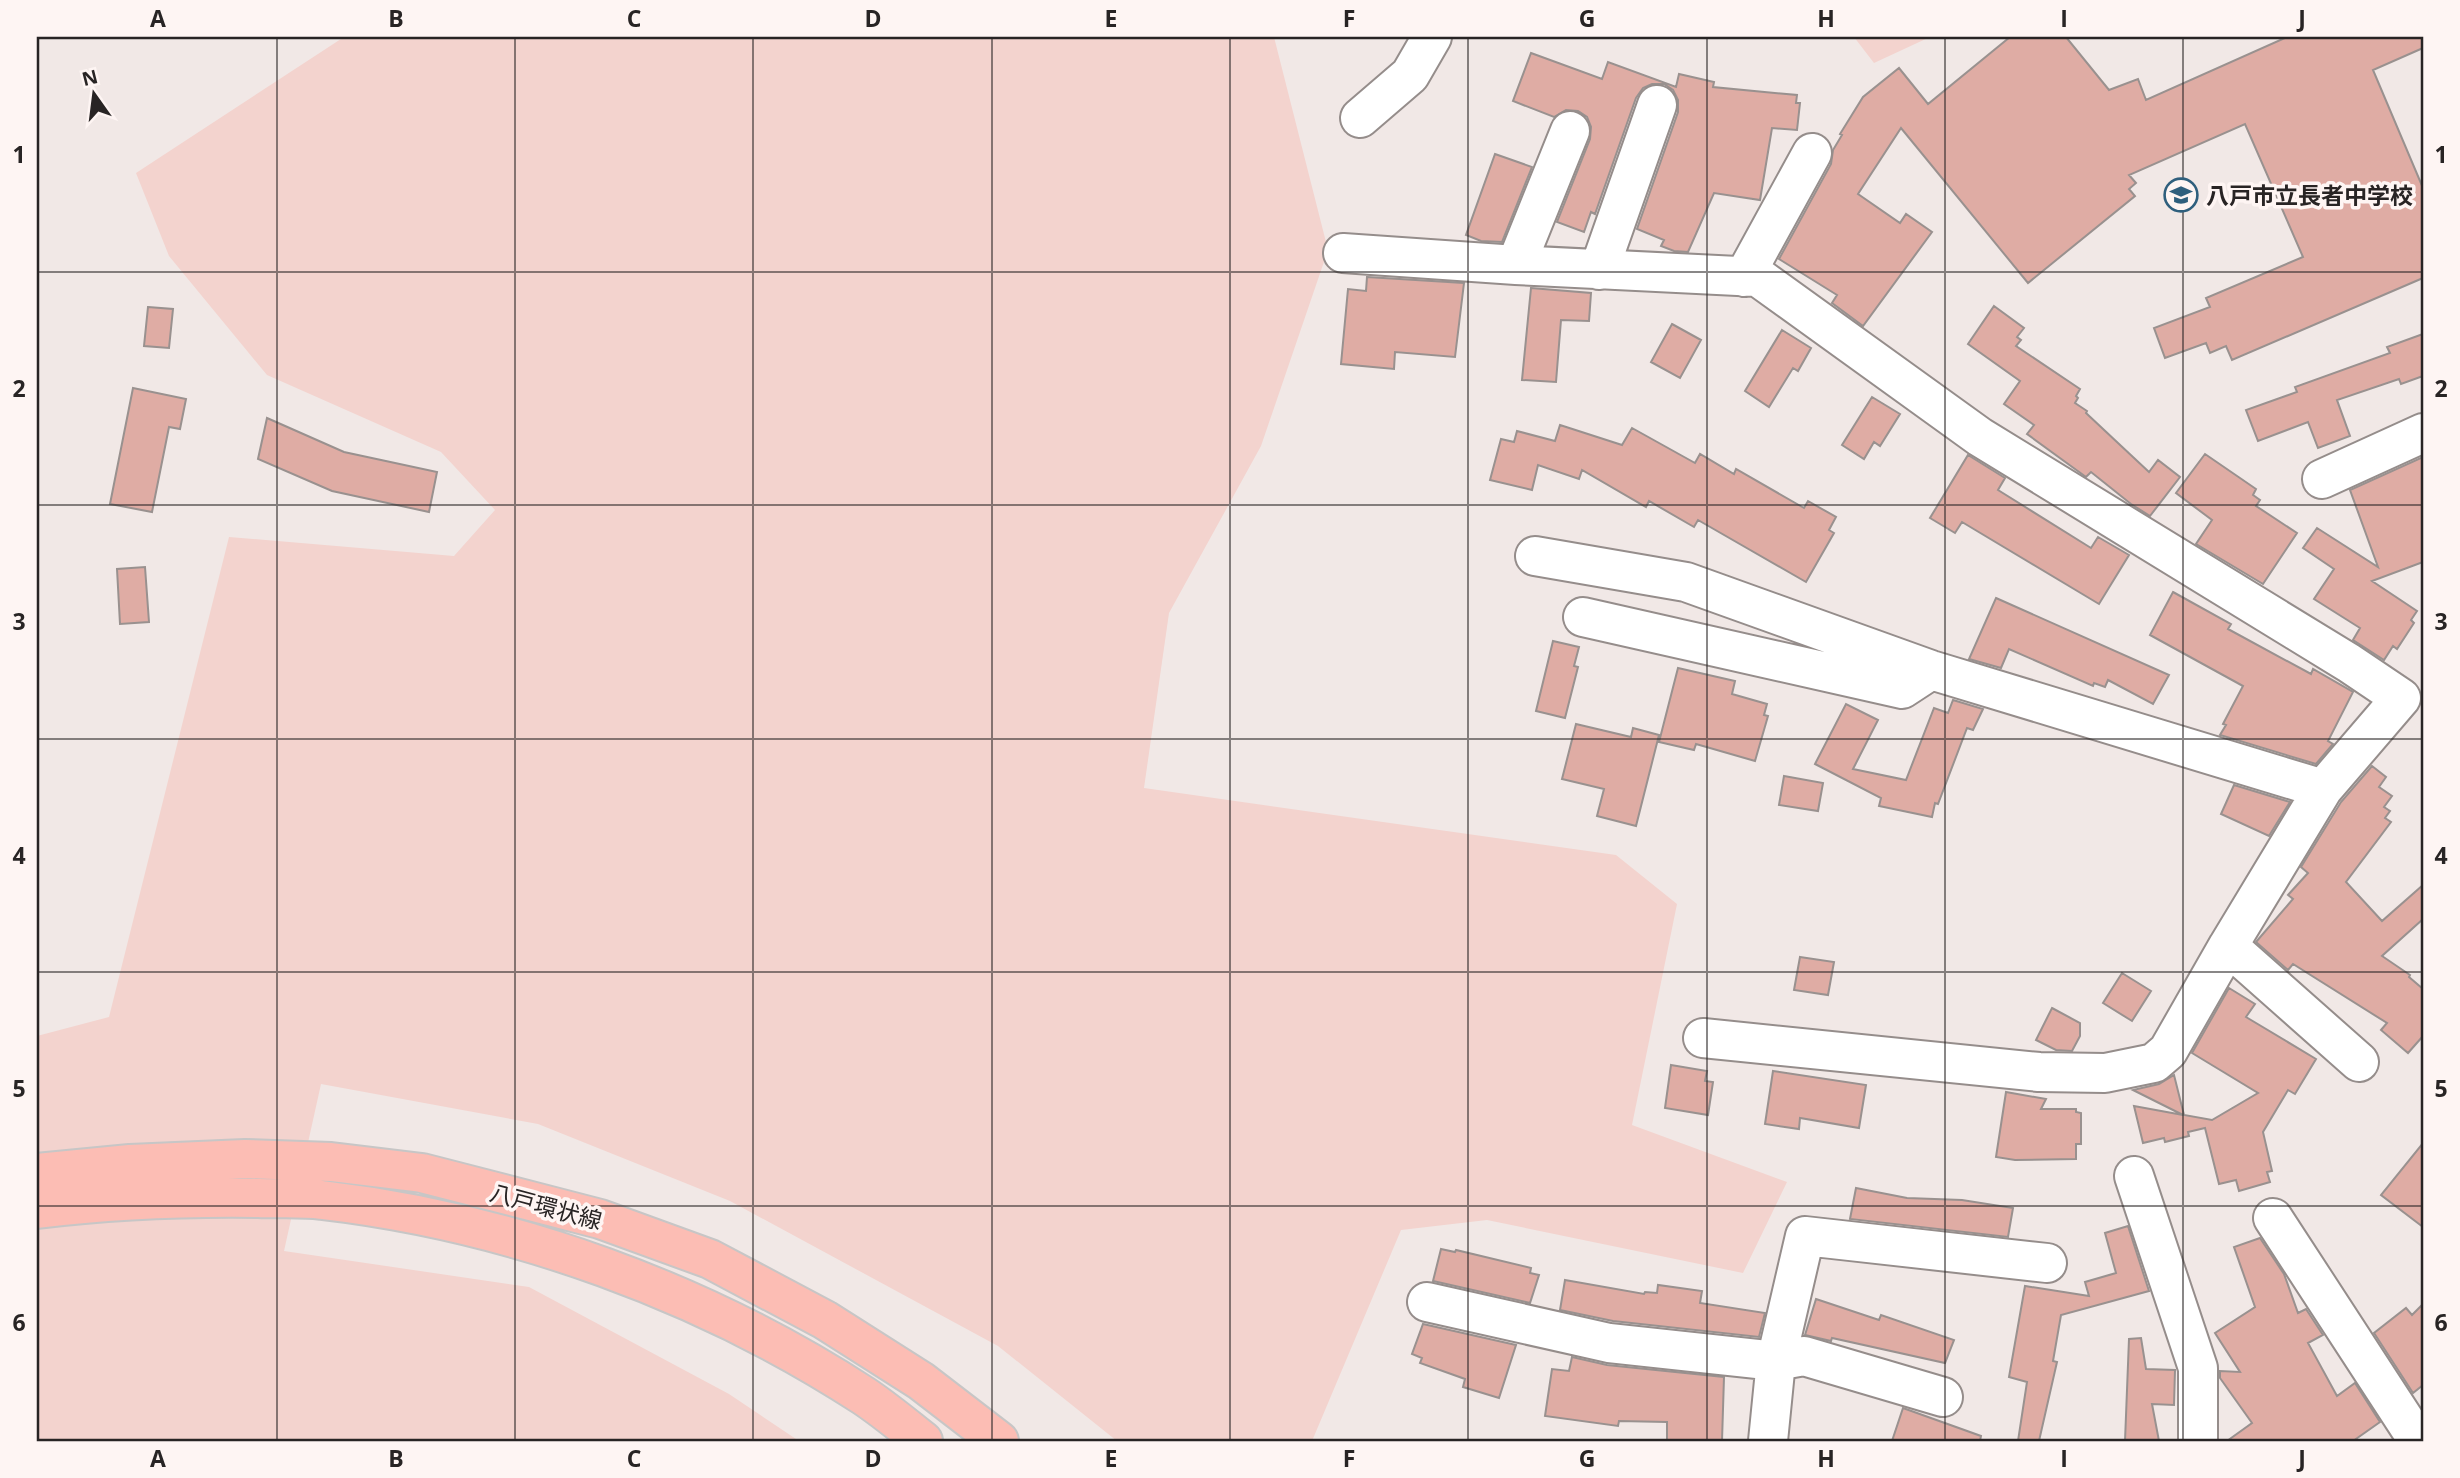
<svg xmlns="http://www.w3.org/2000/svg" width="2460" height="1478" font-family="'Open Sans','Noto Sans JP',sans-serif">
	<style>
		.green { fill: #f3d3ce }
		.building { fill: #dfaca4; stroke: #99918f; stroke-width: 2 }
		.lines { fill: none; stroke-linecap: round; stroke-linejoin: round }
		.minor-casing { stroke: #958d8b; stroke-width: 42 }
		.major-casing { stroke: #c7c6c6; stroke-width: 42 }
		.minor { stroke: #fff; stroke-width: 38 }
		.major { stroke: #fcbdb4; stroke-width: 38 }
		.grid { fill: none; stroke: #282424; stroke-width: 2; stroke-opacity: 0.55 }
		.labels { text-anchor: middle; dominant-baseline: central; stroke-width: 7; stroke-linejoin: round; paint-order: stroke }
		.poi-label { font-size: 23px; font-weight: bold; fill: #282424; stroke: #fef5f3; text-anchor: start }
		.street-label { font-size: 23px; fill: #282424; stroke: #fef5f3 }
		.neatline { fill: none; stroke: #282424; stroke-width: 2.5 }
		.grid-label { font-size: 23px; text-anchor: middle; font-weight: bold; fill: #282424 }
	</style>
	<rect width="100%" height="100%" fill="#f1e8e6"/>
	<path class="green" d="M344,37H1274L1328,250L1261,446L1169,613L1144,788L1616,855L1677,904L1632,1125L1787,1182L1743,1273L1487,1220L1401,1230L1312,1441H1117L998,1346L730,1201L538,1124L321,1084L284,1251L529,1287L729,1394L799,1441H37V1036L109,1017L229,537L454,556L495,510L441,452L267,375L169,256L136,173Z
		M1854,37H1930L1874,63Z"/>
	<path class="building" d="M2010,37H2066L2109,90L2138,79L2146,100L2287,37H2423V48L2373,70L2423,188V278L2232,360L2226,346L2210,353L2206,343L2165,358L2154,328L2210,307L2206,298L2303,257L2245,124L2129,175L2136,183L2129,189L2135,196L2028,283L1901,128L1858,194L1900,223L1906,214L1932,232L1863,326L1832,303L1837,295L1779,259L1831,164L1833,150L1842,135L1840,134L1863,97L1899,68L1928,104Z
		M1531,53L1602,79L1608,62L1676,87L1679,74L1714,82L1713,87L1797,95L1796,103H1800L1797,130L1772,128L1760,200L1714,193L1688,252L1674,251L1661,246L1664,240L1637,229L1678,112V100L1673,90L1664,84H1652L1643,88L1636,98L1595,214L1591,212L1584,232L1557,222L1590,139L1591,127L1587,117L1578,111L1566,110L1554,117L1513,101Z
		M1495,154L1532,167L1502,242L1481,241L1466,235Z
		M1367,277L1464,283L1455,357L1395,352L1394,369L1341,364L1348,289L1366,291Z
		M1531,288L1591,293L1589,321L1561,320L1556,382L1522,380Z
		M1994,306L2024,328L2017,337L2021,340L2016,346L2080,389L2076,396L2078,398L2075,403L2087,411L2086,413L2118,443L2149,472L2158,460L2180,477L2150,516L2131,504L2091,472L2086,477L2027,434L2034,425L2004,404L2020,381L1968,344Z
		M148,307L173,309L169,348L144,346Z
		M1672,324L1701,340L1680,378L1651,362Z
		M1782,330L1811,348L1798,371L1793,368L1769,407L1745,391Z
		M2423,334V376L2401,384L2399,379L2337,400L2350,436L2318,448L2308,422L2258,441L2246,410L2297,392L2295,387L2390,353L2387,347Z
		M133,388L186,399L180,429L169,427L152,512L110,504Z
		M1872,397L1900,414L1880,446L1874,442L1864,459L1842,445Z
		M267,418L344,452L437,472L429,512L332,491L258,459Z
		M1560,425L1622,445L1632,428L1695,463L1700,454L1734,474L1736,469L1804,508L1808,501L1836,517L1829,530L1834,533L1806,582L1698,520L1694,527L1649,501L1646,507L1582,470L1579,479L1538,465L1532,490L1490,480L1501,439L1514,442L1517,431L1555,441Z
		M2205,454L2256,489L2253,495L2260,500L2256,506L2297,533L2263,584L2196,544L2212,520L2176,493Z
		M1968,455L2005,478L1998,490L2091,548L2098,537L2129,555L2099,604L1962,522L1955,533L1930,518Z
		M2423,457V562L2372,581L2417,611L2411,620L2414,623L2397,649L2393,646L2384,660L2353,640L2360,628L2314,599L2334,569L2303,548L2317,528L2378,567L2350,490Z
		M145,567L149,622L120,624L117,569Z
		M2173,592L2231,624L2228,629L2311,674L2313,669L2353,692L2328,741L2333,744L2316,764L2220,735L2226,725L2223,724L2243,686L2150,635Z
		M1996,598L2169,675L2153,704L2108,680L2105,687L2094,683L2093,686L2009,649L2001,668L1969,659Z
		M1553,641L1579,647L1574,666L1578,667L1565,718L1536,711Z
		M1678,668L1735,681L1732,694L1767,704L1764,715L1768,716L1755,761L1696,744L1694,750L1659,742Z
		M1953,700L1983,709L1973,730L1967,728L1938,804L1935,803L1932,817L1879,806L1881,798L1815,764L1846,704L1878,720L1853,769L1906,780L1934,708L1948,713Z
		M1576,724L1631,737L1633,728L1659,735L1636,826L1597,816L1604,789L1562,779Z
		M2372,766L2386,777L2379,787L2392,796L2384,807L2390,811L2385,818L2391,822L2346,882L2382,921L2423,885V919L2382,956L2410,975L2409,977L2423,989V1036L2408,1053L2381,1030L2387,1023L2293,964L2288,970L2256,942L2293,899L2288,895L2308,873L2301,867L2341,802Z
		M1784,776L1823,783L1818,811L1779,805Z
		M2234,785L2290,802L2269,836L2221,814Z
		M1800,957L1834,962L1828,995L1794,990Z
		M2122,973L2151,991L2132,1021L2103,1003Z
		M2229,988L2255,1004L2246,1017L2316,1059L2295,1094L2288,1090L2263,1132L2272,1171L2267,1172L2270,1182L2239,1191L2236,1180L2219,1184L2205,1128L2188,1132L2189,1136L2165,1142L2164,1138L2143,1143L2134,1106L2183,1115L2133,1090L2159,1084L2174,1075L2184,1115L2212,1120L2258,1093L2192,1053Z
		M2052,1008L2080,1023V1036L2072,1051L2056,1050L2036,1040Z
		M1671,1065L1707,1071L1705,1081L1713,1082L1708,1115L1665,1108Z
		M1773,1071L1866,1085L1859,1128L1800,1118L1799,1129L1765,1124Z
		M2006,1092L2046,1099L2041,1109H2076V1112L2081,1113V1144H2076V1159L2015,1160L1996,1157Z
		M2423,1143V1227L2381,1195Z
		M1856,1188L1907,1198L1962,1200L2013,1208L2008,1237L1850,1219Z
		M2128,1226L2149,1291L2061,1315L2053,1361L2057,1362L2039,1441H2018L2027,1382L2009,1377L2025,1286L2089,1296L2085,1282L2116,1273L2105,1233Z
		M2260,1238L2284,1274L2298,1313L2306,1309L2323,1335L2308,1343L2337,1396L2355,1383L2380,1422L2353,1441H2227L2252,1423L2220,1378V1371L2240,1372L2215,1333L2255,1307L2234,1247Z
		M1441,1249L1455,1252L1456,1250L1531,1268L1530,1273L1539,1275L1530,1303L1433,1281Z
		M1565,1280L1644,1294L1645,1292L1657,1293L1658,1285L1702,1291L1700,1303L1765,1313L1759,1337L1613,1321L1560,1310Z
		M1816,1299L1879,1320L1881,1315L1954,1340L1945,1363L1832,1338L1831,1341L1805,1335Z
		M2423,1304V1385L2413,1393L2374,1333L2406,1308L2412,1315Z
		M1423,1324L1516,1345L1499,1398L1463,1387L1465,1379L1420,1363L1422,1358L1412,1354Z
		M2141,1338L2146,1369L2175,1370L2174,1405L2152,1404L2159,1441H2125L2129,1339Z
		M1572,1357L1607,1365L1724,1377L1722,1441H1667V1422L1619,1421L1618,1426L1545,1416L1552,1369L1569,1371Z
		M1903,1408L1981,1436L1980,1441H1892Z"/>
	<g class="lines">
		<defs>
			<path id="minor" d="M1360,118L1410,75L1432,37
				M1343,253L1516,265L1758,277L1980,437L2349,663L2401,698L2323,789L2228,946L2359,1062
				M1516,265L1570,131
				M1599,270L1657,105
				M1744,277L1812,153
				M2322,479L2423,433
				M1535,556L1686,582L1931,670L2323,789
				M1583,617L1902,689L1931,670
				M1703,1038L2039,1072L2105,1073L2154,1063L2168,1051L2228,946
				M2134,1176L2198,1368V1441
				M2273,1218L2415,1436
				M1427,1302L1609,1343L1776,1361L1804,1356L1943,1397
				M1768,1441L1776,1361L1805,1236L2047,1263"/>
			<path id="major" d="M37,1173L130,1164L245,1159L331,1162L422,1173L600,1219L710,1259L825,1320L921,1381L999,1441
				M37,1209C110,1200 185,1197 259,1198C279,1199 301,1197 322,1200C512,1222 704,1292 864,1396C885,1410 904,1426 923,1441"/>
		</defs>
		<use href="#minor" class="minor-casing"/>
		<use href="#major" class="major-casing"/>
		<use href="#minor" class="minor"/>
		<use href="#major" class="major"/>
	</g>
	<path class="grid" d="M277,37V1441M515,37V1441M753,37V1441M992,37V1441M1230,37V1441M1468,37V1441M1707,37V1441M1945,37V1441M2183,37V1441M37,272H2423M37,505H2423M37,739H2423M37,972H2423M37,1206H2423"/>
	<defs>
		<symbol id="school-ring" viewBox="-11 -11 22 22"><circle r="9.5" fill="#fef5f3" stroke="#2f5f7d" stroke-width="1.5"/><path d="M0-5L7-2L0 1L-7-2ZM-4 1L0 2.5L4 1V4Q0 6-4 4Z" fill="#2f5f7d"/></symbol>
	</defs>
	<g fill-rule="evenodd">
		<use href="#school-ring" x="2162" y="176" width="38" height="38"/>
	</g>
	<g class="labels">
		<g class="poi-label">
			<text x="2206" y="195">八戸市立長者中学校</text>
		</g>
		<g class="street-label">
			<text transform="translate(546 1206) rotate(15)">八戸環状線</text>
		</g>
	</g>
	<rect width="2460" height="1478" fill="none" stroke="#fef5f3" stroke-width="77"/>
	<g transform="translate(94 94) rotate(346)" stroke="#fef5f3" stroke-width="5" paint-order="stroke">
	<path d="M0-5L12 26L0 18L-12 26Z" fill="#282424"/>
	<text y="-10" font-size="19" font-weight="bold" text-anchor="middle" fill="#282424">N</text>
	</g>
	<rect x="38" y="38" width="2384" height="1402" class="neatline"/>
	<g class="grid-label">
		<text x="158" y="27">A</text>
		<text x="396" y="27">B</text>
		<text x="634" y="27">C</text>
		<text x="873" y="27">D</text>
		<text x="1111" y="27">E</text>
		<text x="1349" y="27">F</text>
		<text x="1587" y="27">G</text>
		<text x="1826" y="27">H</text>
		<text x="2064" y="27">I</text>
		<text x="2302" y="27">J</text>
		<text x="19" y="163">1</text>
		<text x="2441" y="163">1</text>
		<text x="19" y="397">2</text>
		<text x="2441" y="397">2</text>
		<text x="19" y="630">3</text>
		<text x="2441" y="630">3</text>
		<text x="19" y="864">4</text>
		<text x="2441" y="864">4</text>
		<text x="19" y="1097">5</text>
		<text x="2441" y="1097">5</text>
		<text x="19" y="1331">6</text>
		<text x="2441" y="1331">6</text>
		<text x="158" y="1467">A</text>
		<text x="396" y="1467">B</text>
		<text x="634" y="1467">C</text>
		<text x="873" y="1467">D</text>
		<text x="1111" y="1467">E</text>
		<text x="1349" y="1467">F</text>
		<text x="1587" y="1467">G</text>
		<text x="1826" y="1467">H</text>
		<text x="2064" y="1467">I</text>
		<text x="2302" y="1467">J</text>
	</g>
</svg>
